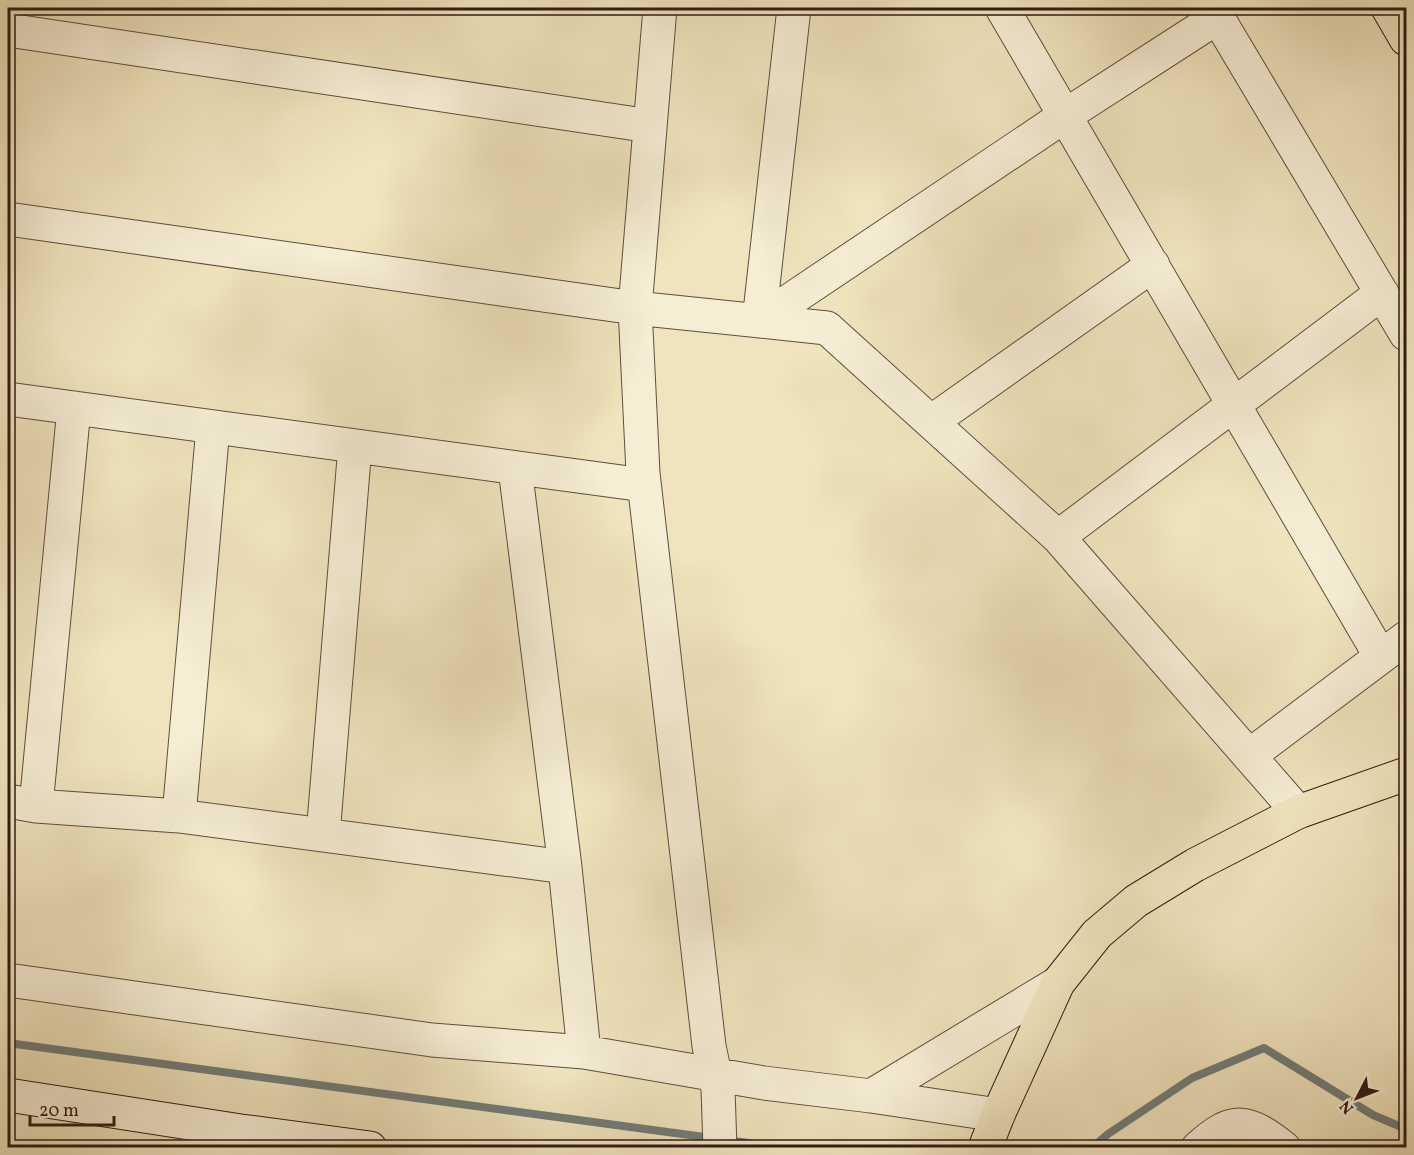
<svg xmlns="http://www.w3.org/2000/svg" width="1414" height="1155" font-family="Vollkorn,serif">
	<style>
		.lines { fill: none; stroke-linecap: round; stroke-linejoin: round }
		.stream { stroke: #717c78; stroke-width: 8 }
		.street-casing { stroke: #5f4e3e; stroke-width: 35 }
		.secondary-casing { stroke: #2f1c14; stroke-width: 35 }
		.primary-casing { stroke: #2f1c14; stroke-width: 35 }
		.highway-casing { stroke: #2f1c14; stroke-width: 35 }
		.street { stroke: #f5edd4; stroke-width: 33 }
		.secondary { stroke: #f5edd4; stroke-width: 33 }
		.primary { stroke: #efe4bd; stroke-width: 33 }
		.highway { stroke: #efe4bd; stroke-width: 33 }
	</style>
	<rect width="100%" height="100%" fill="#efe4bd"/>
	<filter id="stains"><feTurbulence type="fractalNoise" baseFrequency=".00333" numOctaves="4"/><feColorMatrix values="0 0 0 0 .2 0 0 0 0 .09 0 0 0 0 .02 0 0 0 .5 -.17"/></filter>
	<radialGradient id="worn" r=".72"><stop offset=".6" stop-color="#630" stop-opacity="0"/><stop offset="1" stop-color="#630" stop-opacity=".3"/></radialGradient>
	<g class="lines">
		<path class="stream" d="M8,1043L712,1138
			M727,1140L783,1148
			M1092,1148L1108,1134L1192,1078L1264,1048L1373,1115L1406,1129"/>
		<defs>
			<path id="street" d="M660,8L635,308L827,328L1058,537L1298,812
				M1002,8L1381,657
				M1212,8L1406,334
				M8,30L650,126
				M8,219L635,308L643,473L709,1046L718,1089L720,1148
				M759,321L1066,115L1218,17
				M759,321L794,8
				M8,399L644,485
				M931,422L1153,265
				M515,468L565,867L584,1052
				M1058,537L1382,293
				M1249,756L1406,638
				M8,801L36,806L179,816L565,867
				M36,806L74,408
				M179,816L213,427
				M323,835L355,446
				M8,980L432,1040L584,1052L764,1083L871,1096L998,1115
				M871,1096L1058,983
				M1198,1148C1234,1115 1248,1120 1284,1148"/>
			<path id="secondary" d="M8,1095L241,1131L370,1148"/>
			<path id="primary" d="M985,1148L998,1115L1058,983L1097,934L1136,901L1195,865L1298,812L1406,774"/>
			<path id="highway" d="M1388,8L1406,39"/>
		</defs>
		<use href="#street" class="street-casing"/>
		<use href="#secondary" class="secondary-casing"/>
		<use href="#primary" class="primary-casing"/>
		<use href="#highway" class="highway-casing"/>
		<use href="#street" class="street"/>
		<use href="#secondary" class="secondary"/>
		<use href="#primary" class="primary"/>
		<use href="#highway" class="highway"/>
	</g>
	<rect width="1414" height="1155" fill="none" stroke="#efe4bd" stroke-width="30"/>
	<rect x="9" y="9" width="1396" height="1137" fill="none" stroke="#2f1c14" stroke-width="3"/>
	<rect x="15" y="15" width="1384" height="1125" fill="none" stroke="#2f1c14" stroke-width="1.5"/>
	<g transform="translate(1357 1098) rotate(228)" stroke="#f5edd4" stroke-width="4.5" paint-order="stroke">
	<path d="M0-4.5L10 22L0 15L-10 22Z" fill="#2f1c14"/>
	<text y="-9" font-size="16" font-weight="bold" text-anchor="middle" fill="#2f1c14">N</text>
	</g>
	<path d="M30 1116v9h84v-9" fill="none" stroke="#2f1c14" stroke-width="3"/>
	<text x="39" y="1116" font-size="18" fill="#2f1c14" stroke="#f5edd4" stroke-width="4.5" paint-order="stroke">20 m</text>
	<rect width="100%" height="100%" filter="url(#stains)"/>
	<rect width="100%" height="100%" fill="url(#worn)"/>
</svg>
